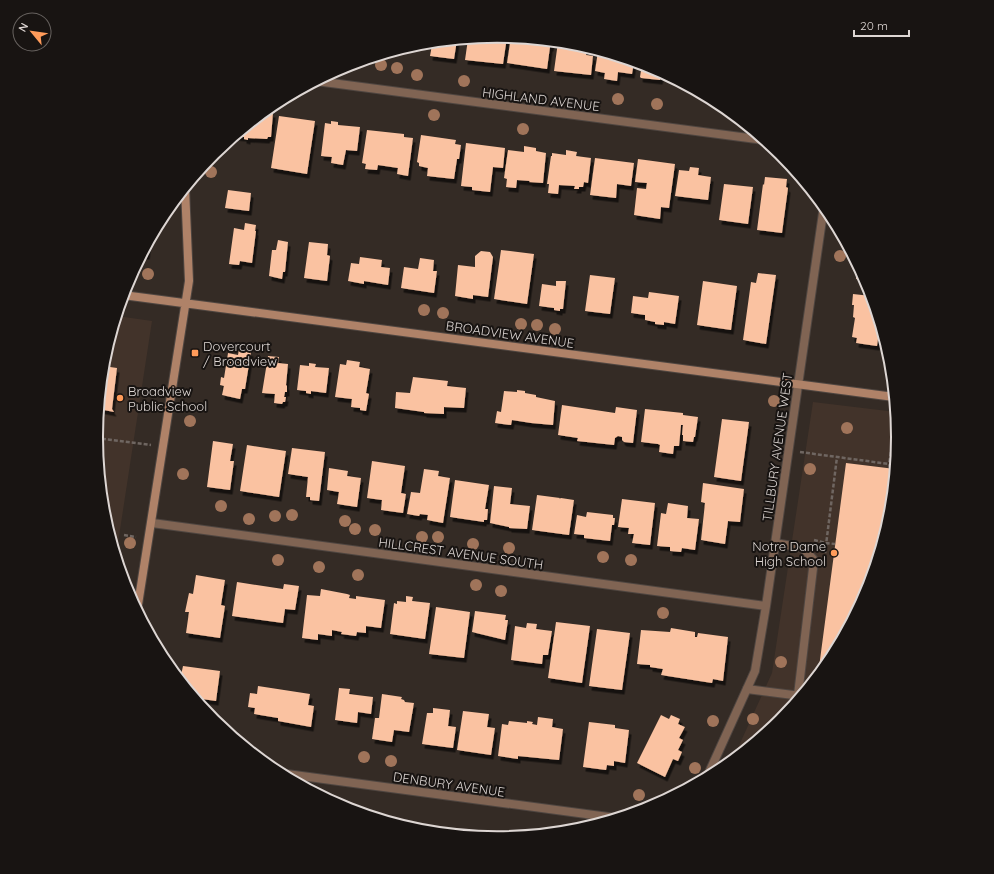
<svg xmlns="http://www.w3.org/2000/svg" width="994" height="874" font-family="Quicksand,sans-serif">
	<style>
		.built { fill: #42332a }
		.building { fill: #fac2a1; filter: url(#shadow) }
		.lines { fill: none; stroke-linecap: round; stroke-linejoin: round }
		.lane-casing { stroke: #4f4641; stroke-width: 10 }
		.street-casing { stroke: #4f4641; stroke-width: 10 }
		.secondary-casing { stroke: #4f4641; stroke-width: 10 }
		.path { stroke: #6f6661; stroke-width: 2.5; stroke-dasharray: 4 2; stroke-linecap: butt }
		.lane { stroke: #806453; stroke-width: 8 }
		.street { stroke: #806453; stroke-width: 8 }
		.secondary { stroke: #af8268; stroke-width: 8 }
		.tree { fill: #a0745a }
		.poi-dot { fill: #ff9b5a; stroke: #181412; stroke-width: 1.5 }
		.labels { text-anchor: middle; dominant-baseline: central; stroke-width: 4; stroke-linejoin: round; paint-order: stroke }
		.street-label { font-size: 13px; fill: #ddd6d3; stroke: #181412 }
		.poi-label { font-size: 13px; fill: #ddd6d3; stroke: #181412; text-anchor: start }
		.rim { fill: none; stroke: #ddd6d3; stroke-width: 2 }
	</style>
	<defs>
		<filter id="shadow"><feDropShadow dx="2.5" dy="4.5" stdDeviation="0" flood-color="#0009"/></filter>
	</defs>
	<rect width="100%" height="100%" fill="#342b25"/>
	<path class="built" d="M117,316L152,321L116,556L104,515L96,437L104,359Z
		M813,402L896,412L898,437L890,515L867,591L830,660L780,721L732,761L772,673Z"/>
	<path class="building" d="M497,36L507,37L503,64L465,60L468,39Z
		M519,38L552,41L551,47H550L547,69L507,63L510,43L518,44Z
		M457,40L454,59L430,56L432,45L421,44Z
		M558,42L575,44L587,47L586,55L593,56L591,75L554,71Z
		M598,51L634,62L632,74L618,72L617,81L604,79L605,73L595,71Z
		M642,64L651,67L671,77L661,76L660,80L641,78L640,77Z
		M263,113H273L271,137H268L267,139L248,138V140L244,139V137L235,136Z
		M279,116L315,121L307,174L271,168Z
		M331,121L338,122V125L360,127L357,151L346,150L343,165L331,163L332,157L321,156L325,123L331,124Z
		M367,130L404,134V137L413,138L408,176L397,174L398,168L378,165L377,170L365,169L366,164L362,163Z
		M421,135L456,140L455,144L461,145L459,159H457L454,179L427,176L428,168L419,166V163L417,162Z
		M466,143L505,148L503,168L493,167L490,192L472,190V187L461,186Z
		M524,146L536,148V151L546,153L543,183L529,182L530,181L517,180L516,188L506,187L507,179L504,178L508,150L524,152Z
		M566,150L577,152L576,156L591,158L588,183L584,182L583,187H579V189H574L575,186L559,185L558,194L548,193L549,184H547L551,156H552V153L566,155Z
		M595,158L634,163L631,186L617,184L616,198L590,195Z
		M638,159L675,164L669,208L661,207L660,219L634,215L637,188L646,189L647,183L635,182Z
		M690,167L699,168L698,175L711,177L708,200L675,196L679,170L689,171Z
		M765,177L787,179L786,187L788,188L782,233L757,230L763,184L764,185Z
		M724,184L753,187L748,224L719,220Z
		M228,190L251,193L249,211L225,208Z
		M245,223L256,225L255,231H256L252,263L240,261L239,265L229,264L234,228L244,230Z
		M278,240L288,242L285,272H283L282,279L269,276L272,250H276Z
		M149,241L147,255H142Z
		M309,242L328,244L327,255L330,256L327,281L304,278Z
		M501,250L534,254L527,304L494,299Z
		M481,251L490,252L493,257L488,297L473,295V299L455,296L458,265L475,267V256Z
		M360,257L382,260L381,267L390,268L388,285L364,281V284L348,281L351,263L359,264Z
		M420,258L434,260L433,271H437L434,293L401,288L404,267L418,269Z
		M858,265L866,281L856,279Z
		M758,273L776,275L766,344L743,340L751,282L756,283Z
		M590,275L615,278L610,314L585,311Z
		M556,281H566L563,309H560V311L554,310V308L539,306L542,284L556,286Z
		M703,281L737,286L731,330L697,325Z
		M649,292L679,296L675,324L664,322V325L655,324V322L645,320V315L631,313L633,296L648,298Z
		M853,294L871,296L880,324L877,346L856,343L857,338L852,337L855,318L853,317L854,305H852Z
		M239,349L251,352L245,389H242L240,399L222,395L224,386L220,385L221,377L224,378L228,353L238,355Z
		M268,356L279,357L278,363L288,364L286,385L287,386V392H285L284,397H286L285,402H283L282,404L274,403L275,394L262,393Z
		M347,360L360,362L359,367L370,369L366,393L369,394L366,411L360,410V408L351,407L352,399L335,397L340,364L346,365Z
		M309,363L316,364L315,367L329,368L326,393L311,391V394L306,393V391L297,390L300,365L309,366Z
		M103,366L117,368L112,409L114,412L99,409Z
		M413,377L448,381L447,386L466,388L464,408L444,407V414L424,413V412L395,408L396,392L410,393Z
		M517,390L525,391V393L536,395V397L555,401L553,425L531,423L512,420L511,425L495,423L497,411L501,412L504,391L517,392Z
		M562,405L615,413L616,407L637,410L633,443L624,442L622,440V437L618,436L615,438L614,445L577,441L578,438L558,435Z
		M645,409L683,413V415L698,417L695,437H694L693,442L683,441V435H682L683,425H681L679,446H674L673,454L659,452L660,445L658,444L641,442Z
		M722,419L749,422L741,481L714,477Z
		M213,441L233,444L230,461H234L230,490L207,487Z
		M247,445L286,451L279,497L240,491Z
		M292,448L325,452L319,501L310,500V497H306L308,477L288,474Z
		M372,461L405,466L401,493L406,494L403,513L381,510L382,500L367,498Z
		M846,463L895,469L890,515L867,591L830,660L818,675Z
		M329,468L348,471L347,476L361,478L357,507L337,504L339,492L327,490Z
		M424,469L439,471L438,476L450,478L443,523L427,520L428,515L420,514L419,516L407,514L411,492L420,493Z
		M455,480L489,485L485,509H488L487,520H484V522L450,517Z
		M703,483L744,489L740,522L728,521L725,544L701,540L705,503L701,502Z
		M494,486L512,488L510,504L530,506L527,529L509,528V527L490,523Z
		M537,495L560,498L559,499L561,498L574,500L569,535L532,530Z
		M622,499L655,503L650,545L632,543L634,534H628L629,528L618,527Z
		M668,503L688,506L687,518L699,519L695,550L682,548L681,552L670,551V547L657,546L661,513L666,514Z
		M587,512L613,515V518H615L614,525H612L610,541L584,538V535L574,534L577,515L586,517Z
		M196,575L225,580L221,605L225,606L220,638L186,633L189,612H185L189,593L193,594Z
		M237,582L283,589L284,584L299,586L295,610L285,609L283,623L232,616Z
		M321,589L347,594L350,595L349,598L356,599V596L385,600L381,628L366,626V633L357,632L356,636L341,634L342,632L332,630V636L318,634V640L302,638L307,595L320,596Z
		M406,596L413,597L412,601L430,603L425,639L390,634L394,603L397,604V601L406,602Z
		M436,607L470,612L464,658L429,654Z
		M475,611L506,615L505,620H508L505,640L472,632Z
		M556,622L590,626L582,683L548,678Z
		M527,623L537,624L536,629L552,631L548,655H543L542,664L511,660L515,626L526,628Z
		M671,628L695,632V637H697L698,633L728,637L723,681L713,679L712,683L661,675L663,669L650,667V665L637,664L641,630L670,632Z
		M597,629L630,633L622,690L589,686Z
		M183,666L220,671L216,701L195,698L180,680Z
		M258,686L310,694L308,705L314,706L311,727L278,721V718L254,714L255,708L248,707L250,693L257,694Z
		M339,688L350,689L349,694L373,697L371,714L358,712L357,723L335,720Z
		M382,694L402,697L401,699L404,700L405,702L414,703L409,732L394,730L392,742L372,739L375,718H379Z
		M433,708L450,710L448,726L456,727L453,748L422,744L427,713H433Z
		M463,711L489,714L487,727L495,728L491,755L457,750Z
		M661,715L669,719L671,715L680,719L678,724L685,727L679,738L683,740L678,750L682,752L678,761L673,759L665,777L637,763Z
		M538,717L553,719L552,727L563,729L559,760L518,756V759L498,756L502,724L508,725L509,721L527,723V721L533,722L532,724L537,725Z
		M589,722L615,725V728L629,730L625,763L614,761V766L607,765L606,770L583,767Z"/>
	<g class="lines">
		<defs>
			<path id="lane" d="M775,543L803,548L814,560L798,695
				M747,689L801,696"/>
			<path id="street" d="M316,81L764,140
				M152,523L766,606
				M279,773L616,818
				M707,777L755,671L766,606L824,206"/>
			<path id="secondary" d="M123,295L894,397
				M137,611L189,281L185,188"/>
		</defs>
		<use href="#lane" class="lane-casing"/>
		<use href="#street" class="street-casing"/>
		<use href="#secondary" class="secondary-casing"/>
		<path class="path" d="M96,438L151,445
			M800,452L889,464
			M890,468L889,464L896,420
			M124,535L136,537
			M814,540L826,543L835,544
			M825,553L837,457"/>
		<use href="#lane" class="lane"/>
		<use href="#street" class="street"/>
		<use href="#secondary" class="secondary"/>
	</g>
	<g class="tree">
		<circle cx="381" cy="65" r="6"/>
		<circle cx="397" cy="68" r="6"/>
		<circle cx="417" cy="75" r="6"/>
		<circle cx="464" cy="81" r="6"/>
		<circle cx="618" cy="99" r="6"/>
		<circle cx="657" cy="104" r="6"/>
		<circle cx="434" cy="115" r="6"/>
		<circle cx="523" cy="129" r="6"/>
		<circle cx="211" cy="172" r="6"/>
		<circle cx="840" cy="256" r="6"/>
		<circle cx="148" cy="274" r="6"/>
		<circle cx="424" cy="310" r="6"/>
		<circle cx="443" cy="313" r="6"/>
		<circle cx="521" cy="324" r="6"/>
		<circle cx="537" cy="325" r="6"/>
		<circle cx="555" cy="329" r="6"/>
		<circle cx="774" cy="401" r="6"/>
		<circle cx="190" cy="421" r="6"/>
		<circle cx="847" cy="428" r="6"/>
		<circle cx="810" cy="469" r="6"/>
		<circle cx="183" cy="474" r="6"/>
		<circle cx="221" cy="506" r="6"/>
		<circle cx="292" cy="515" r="6"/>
		<circle cx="275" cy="516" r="6"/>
		<circle cx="249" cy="519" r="6"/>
		<circle cx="345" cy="521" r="6"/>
		<circle cx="355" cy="529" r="6"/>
		<circle cx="375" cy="530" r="6"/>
		<circle cx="422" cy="537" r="6"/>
		<circle cx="438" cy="537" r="6"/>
		<circle cx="130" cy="543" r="6"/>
		<circle cx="473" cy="544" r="6"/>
		<circle cx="509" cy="548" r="6"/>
		<circle cx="603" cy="557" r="6"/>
		<circle cx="278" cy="560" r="6"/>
		<circle cx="631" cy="560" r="6"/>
		<circle cx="319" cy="567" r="6"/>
		<circle cx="358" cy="575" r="6"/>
		<circle cx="476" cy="585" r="6"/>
		<circle cx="501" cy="591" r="6"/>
		<circle cx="663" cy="613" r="6"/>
		<circle cx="781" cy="662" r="6"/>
		<circle cx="753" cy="719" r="6"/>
		<circle cx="713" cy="721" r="6"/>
		<circle cx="364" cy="757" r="6"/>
		<circle cx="391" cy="761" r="6"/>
		<circle cx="695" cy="768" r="6"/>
		<circle cx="639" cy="795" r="6"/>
	</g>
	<g class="poi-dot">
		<rect x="191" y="349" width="8" height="8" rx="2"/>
		<circle cx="120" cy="398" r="4"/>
		<circle cx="834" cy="553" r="4"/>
	</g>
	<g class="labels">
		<g class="street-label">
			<text transform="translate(541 99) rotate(7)">HIGHLAND AVENUE</text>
			<text transform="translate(510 334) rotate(8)">BROADVIEW AVENUE</text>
			<text transform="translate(777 447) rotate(-82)">TILLBURY AVENUE WEST</text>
			<text transform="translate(461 553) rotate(8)">HILLCREST AVENUE SOUTH</text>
			<text transform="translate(449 784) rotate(8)">DENBURY AVENUE</text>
		</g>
		<g class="poi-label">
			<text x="203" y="346">Dovercourt<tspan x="203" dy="15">/ Broadview</tspan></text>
			<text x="128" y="391">Broadview<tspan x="128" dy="15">Public School</tspan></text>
			<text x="826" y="546" text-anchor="end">Notre Dame<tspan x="826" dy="15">High School</tspan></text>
		</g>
	</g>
	<path d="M0 0H994V874H0ZM103 437a394 394 0 1 1 788 0a394 394 0 1 1-788 0Z" fill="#181412" fill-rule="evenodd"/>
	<path class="rim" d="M103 437a394 394 0 1 1 788 0a394 394 0 1 1-788 0Z"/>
	<g transform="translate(32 32) rotate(299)"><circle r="19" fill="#181412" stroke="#67625f"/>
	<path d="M0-3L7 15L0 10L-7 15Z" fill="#ff9b5a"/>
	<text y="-6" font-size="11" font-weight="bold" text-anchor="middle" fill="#ddd6d3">N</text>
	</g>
	<path d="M854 30v6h55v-6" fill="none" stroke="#ddd6d3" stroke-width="2"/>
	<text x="860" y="30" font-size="12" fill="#ddd6d3" stroke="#181412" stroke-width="3" paint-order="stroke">20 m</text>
</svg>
